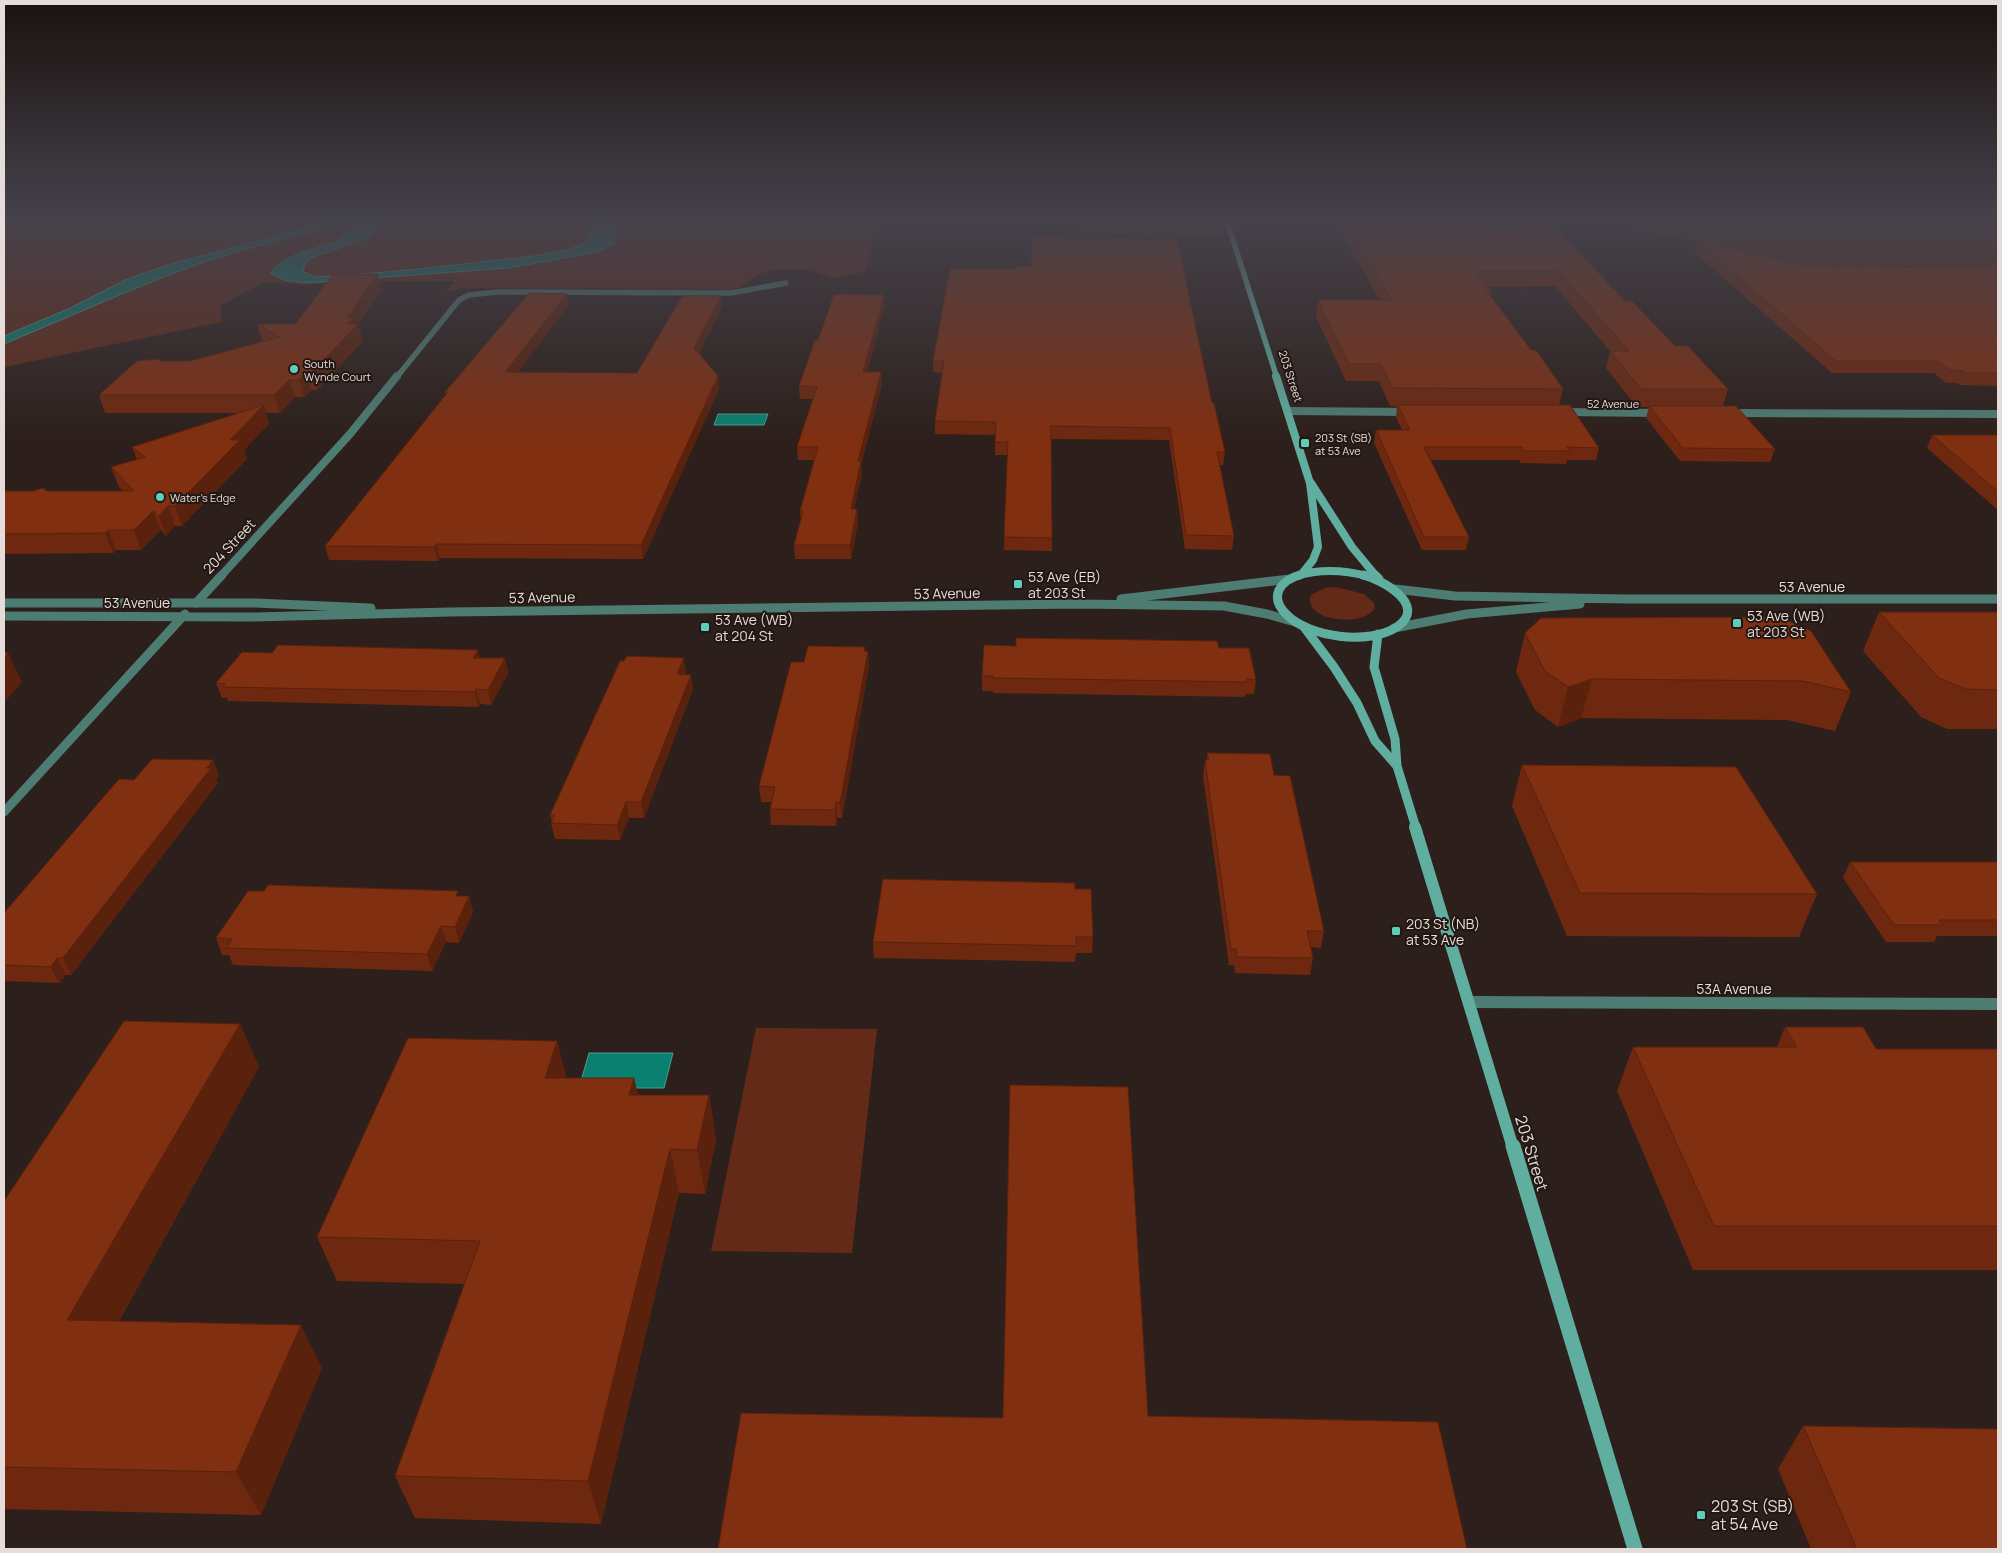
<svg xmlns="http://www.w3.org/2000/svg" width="2002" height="1553" font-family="Manrope,sans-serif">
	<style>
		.green { fill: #632a17 }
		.water { fill: #098070; stroke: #4b9c90 }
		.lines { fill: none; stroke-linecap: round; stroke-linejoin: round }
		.stream { fill: #4b9c90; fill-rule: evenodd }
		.minor-far3 { stroke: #4d7c72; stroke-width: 5.5 }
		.minor-far2 { stroke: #4d7c72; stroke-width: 8 }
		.minor-far1 { stroke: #4d7c72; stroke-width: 9 }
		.minor { stroke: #4d7c72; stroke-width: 12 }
		.tertiary { stroke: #4d7c72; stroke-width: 9 }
		.secondary-far4 { stroke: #60ae9f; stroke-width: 5.5 }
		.secondary-far3 { stroke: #60ae9f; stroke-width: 8 }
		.secondary-far2 { stroke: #60ae9f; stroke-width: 9 }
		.secondary-far1 { stroke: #60ae9f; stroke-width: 12 }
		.secondary { stroke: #60ae9f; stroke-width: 15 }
		.wall { fill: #6e280f }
		.shaded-wall { fill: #5a210c }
		.building { fill: #802f11; stroke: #5a210c }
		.poi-dot { fill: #5cceba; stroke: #231713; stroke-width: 2 }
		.labels { text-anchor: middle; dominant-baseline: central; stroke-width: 4; stroke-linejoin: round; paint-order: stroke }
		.far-poi-label { font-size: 11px; fill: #e6ddda; stroke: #231713; text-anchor: start }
		.far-street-label { font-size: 11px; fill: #e6ddda; stroke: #231713 }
		.street-label { font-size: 14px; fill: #e6ddda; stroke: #231713 }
		.poi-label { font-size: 14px; fill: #e6ddda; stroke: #231713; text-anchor: start }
		.near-street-label { font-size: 16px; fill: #e6ddda; stroke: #231713 }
		.near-poi-label { font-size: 16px; fill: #e6ddda; stroke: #231713; text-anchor: start }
	</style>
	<rect width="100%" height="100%" fill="#2d201c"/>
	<path class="green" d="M4,221H879L865,272L830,279C816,266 774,267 757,275C747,280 745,286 733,289L470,288H461L445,293L455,281H370L302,285L271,282L262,283L220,306L222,322L4,367Z
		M1038,221H1218L1223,235L1128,234Z
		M1607,221H1998V278L1792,272L1724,248Z
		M1335,587L1364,594L1374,603L1375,608C1362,629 1301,620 1311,595L1325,588Z
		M756,1028L877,1029L852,1253L711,1251Z"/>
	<path class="water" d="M331,221H387L370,237L313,257L306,262L303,271L315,277C370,274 425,269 479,262C515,258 551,256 585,244L595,221H616L614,244L597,252L509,268L305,283L284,280L271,273C279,255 323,248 340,239C346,236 350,231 355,227L353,224H345C286,238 225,253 169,275C113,297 59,321 4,344V336L68,309L125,280L164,266Z
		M718,414H768L764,425H714Z
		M589,1053H673L664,1088H579Z"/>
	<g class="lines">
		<path class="stream" d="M1141,221H1147V222L1144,224Z"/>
		<path class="minor-far3" d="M396,378L459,300L469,295L497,292L731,293L786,283"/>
		<path class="minor-far2" d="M1288,411L1410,412
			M1562,412L1660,413
			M1729,413L1998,414
			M221,576L350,434L397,376"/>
		<path class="minor-far1" d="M196,603L222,575"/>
		<path class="minor" d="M1469,1002L1998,1004"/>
		<path class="tertiary" d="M1395,589L1455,596L1626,599H1998
			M1121,599L1290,579
			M4,603H255L371,608
			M4,616L250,617L450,612L1080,604L1224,606L1267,614L1295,622
			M1394,628L1467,614L1580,604
			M4,812L185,614"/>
		<path class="secondary-far4" d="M1227,221L1277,378"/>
		<path class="secondary-far3" d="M1276,376L1310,483L1318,547L1313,560L1301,575
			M1311,483L1352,547L1376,576
			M1296,576C1319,569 1344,570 1367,576"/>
		<path class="secondary-far2" d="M1300,575C1292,577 1283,582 1279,590C1275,599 1279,607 1286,614C1309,638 1369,645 1397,627C1429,605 1381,579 1363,575
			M1375,575L1379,579
			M1304,627L1334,667L1357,703L1375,741L1397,766
			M1378,634L1374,667L1395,739L1397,766L1416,828"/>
		<path class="secondary-far1" d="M1415,827L1513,1148"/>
		<path class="secondary" d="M1513,1146L1635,1549"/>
	</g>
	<path class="wall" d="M1338,221H1483L1484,222L1502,230L1625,301L1675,346L1728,389L1723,406L1775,449L1770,462L1680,461L1646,418L1649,407H1637L1606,368L1610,351L1555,286L1488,287L1491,290L1490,295L1531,350L1563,389L1559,405L1599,448L1596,460H1567L1566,464L1521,463L1519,460H1430L1469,537L1466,550H1422L1374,443L1376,430H1402L1396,417L1397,406H1390L1379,381H1346L1316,317L1318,300H1380L1337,226Z
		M1697,241L1805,266L1998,268V386L1960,385L1957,383H1946L1934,373H1832L1694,252Z
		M950,269L1212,403L1225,452L1223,465H1220L1234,536L1232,550L1185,549L1169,440L1051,439L1052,551L1004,550L1007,455H995V435L935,434V421L942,373L933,372V361Z
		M382,290L358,324L363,341L317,390H311L304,397H295L280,413H266L269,424L244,450L247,459L182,526H175L166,536L161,530L141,550H116L113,553L4,554V491H123L119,487L111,467L137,460L132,447L240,413H105L99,395L161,361H190L263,341H262L257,324H295Z
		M567,294L569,305L517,373H637L721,296L722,307L699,353L719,389L643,559L440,558L438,561L329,560L325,546L446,395L445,392Z
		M885,306L867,372H881L882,384L861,465L862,474L854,509H857L858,523L851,559H795L794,545L801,520L800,511L814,460H798L797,447L813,399H800L799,386L818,340Z
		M1932,435H1998V510L1927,448Z
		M1879,612H1998V729H1947L1921,717L1863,651Z
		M1541,618L1851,692L1835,731L1787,720L1581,718L1558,727L1535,710L1516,672L1525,633Z
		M1219,648L1256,680L1254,694H1246L1245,697L993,693V691H982V676Z
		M865,651L869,666L842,818H837L836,826L771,825L770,809L771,802H761L759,786L804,662Z
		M480,658H505L508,673L491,705L480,704L478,707L228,701L227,698H222L216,683Z
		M686,672L685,674L691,675L693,689L644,818H629L620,840L555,839L551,823L552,821L550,815Z
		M1207,753L1274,775L1324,931L1321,948L1311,947L1313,958L1310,975L1235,973L1234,965H1229L1203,776L1205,760H1207Z
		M1522,765L1817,894L1799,937L1567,936L1512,806Z
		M219,775L216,780L218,783L71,975H66L59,983L4,981V913L134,780Z
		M1850,862H1998V936H1937L1934,942H1886L1843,878Z
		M1075,889L1093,937L1092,953H1076L1075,962L874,958L873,942Z
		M460,896H469L473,912L459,943L446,942L432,971L233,965L229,955H222L216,938Z
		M240,1024L259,1067L119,1321L322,1368L261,1515L4,1509V1201Z
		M1785,1027L1876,1049H1998V1270H1693L1617,1091L1633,1047H1777Z
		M557,1041L566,1078H634L638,1095H709L716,1139L705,1194L679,1193L601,1524L415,1518L395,1476L465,1284L337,1281L317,1237Z
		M1803,1426L1998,1549H1811L1778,1469Z"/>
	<path class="shaded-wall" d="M378,274L382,290L358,325V324L363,341L317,390L312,372L347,318Z
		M567,294L569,305L508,384L505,372Z
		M884,295L885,306L863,384V372Z
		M721,296L722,307L696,360L694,348Z
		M306,372L311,390L304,397L299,380Z
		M881,372L882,384L861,465L862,474L851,522V509L858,461Z
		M718,376L719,389L643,559L641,545Z
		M289,380L295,397L280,413L274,395Z
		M264,405L269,424L244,450L247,459L182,526L175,506L230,440Z
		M168,506L175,526L166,536L159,516Z
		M857,509L858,523L851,559L850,545Z
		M153,511L161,530L141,550L134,530Z
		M108,530L116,550L113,553L105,533Z
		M436,544L440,558L438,561L434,547Z
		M478,650L481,665L473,658Z
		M868,651L869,666L842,818L840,803Z
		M8,653L22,682L4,703V659Z
		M505,658L508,673L491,705L488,690Z
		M684,658L686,672L679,689L677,674Z
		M691,675L693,689L644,818L641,802Z
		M1592,679L1581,718L1558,727L1568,687Z
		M476,689L480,704L478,707L475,692Z
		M213,760L219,775L216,780L218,783L71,975L63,958Z
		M626,802L629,818L620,840L617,825Z
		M836,802L837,818L836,826L835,810Z
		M469,896L473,912L459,943L455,927Z
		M441,926L446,942L432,971L427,954Z
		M57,958L66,975L59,983L51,967Z
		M240,1024L259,1067L95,1363L67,1320Z
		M557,1041L568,1085L545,1078Z
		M634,1078L644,1122L629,1095Z
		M709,1095L716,1139L705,1194L697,1150Z
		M670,1149L679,1193L601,1524L588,1481Z
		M301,1325L322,1368L261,1515L236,1472Z"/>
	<path class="building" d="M1344,221H1483L1484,222H1495L1502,230L1523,221H1550L1625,301H1632L1675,346H1688L1728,389H1641L1610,351H1629L1558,271H1476L1491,290H1486L1531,350H1536L1563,389L1393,388L1381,364H1349L1318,300H1392Z
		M1032,237L1177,240L1212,403H1214L1225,452H1217L1234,536L1186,535L1170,428L1051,426L1052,538L1004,537L1008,442H995L996,422L935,421L944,361H933L950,269H1015V266H1031Z
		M1697,241L1805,266L1998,268V373H1965L1962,371H1951L1938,361H1836Z
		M378,274L347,318H353L347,324H358L312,372H306L299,380H289L274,395H99L137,361L157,359L161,361H190L280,337L257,324H295L333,275Z
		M529,293L567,294L505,372L637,373L682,296H721L694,348L718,376L641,545L436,544L434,547L325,546L448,392H445Z
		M834,294L884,295L863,372H881L858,461H861L851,509H857L850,545H794L803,511H800L818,447H797L817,387L799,386L815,340H818Z
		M264,405L230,440H240L175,506H168L159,516L153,511L134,530H108L105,533L4,534V491H34L43,488L47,491H134L111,467L145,457L132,447Z
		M1398,405H1570L1599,448L1567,447L1569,451H1524L1522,447H1424L1469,537H1424L1376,430H1410Z
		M1649,406H1736L1775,449L1683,448Z
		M1932,435H1998V492Z
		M1879,612H1998V690L1966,689L1939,678Z
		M1780,617L1811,631L1851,692L1803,681L1592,679L1568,687L1545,671L1525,633L1541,618Z
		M1016,638L1217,641L1219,648H1249L1256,680L1247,679V682L993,678V676H982L984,645L1016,646Z
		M278,645L478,650L473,658H505L488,690L476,689L475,692L223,687L225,684L216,683L242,652L272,653Z
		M808,646L865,647L864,651H868L840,803L836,802L835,810L770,809L775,787L759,786L791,662H804Z
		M4,651L8,653L4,659Z
		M627,656L684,658L677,674L691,675L641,802H626L617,825L551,823L555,815H550L620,661H624Z
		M1207,753L1270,754L1274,775L1290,776L1324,931H1307L1313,958L1237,957L1236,949H1231L1205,760H1209Z
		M152,759L213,760L207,768H211L63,958H57L51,967L4,965V913L119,779L134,780Z
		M1522,765L1736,767L1817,894L1580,893Z
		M1850,862H1998V920H1939L1943,925H1894Z
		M883,879L1075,883V889H1091L1093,937H1076V946L873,942Z
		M268,885L458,891L456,896H469L455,927L441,926L427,954L226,948L232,939L216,938L248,891H264Z
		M124,1021L240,1024L67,1320L301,1325L236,1472L4,1467V1201Z
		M1785,1027H1863L1876,1049H1998V1226H1714L1633,1047H1797Z
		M408,1038L557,1041L545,1078H634L629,1095H709L697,1150L670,1149L588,1481L395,1476L480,1241L317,1237Z
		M1010,1085L1128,1087L1148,1416L1438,1422L1467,1549H718L741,1413L1003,1418Z
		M1803,1426L1998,1429V1549H1857Z"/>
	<linearGradient id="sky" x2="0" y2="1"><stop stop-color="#19120f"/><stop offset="0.5" stop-color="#46424b"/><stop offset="1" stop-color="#46424b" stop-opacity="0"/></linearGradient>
	<rect width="2002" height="438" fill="url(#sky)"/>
	<g class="poi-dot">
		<circle cx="294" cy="369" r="5"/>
		<rect x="1300" y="438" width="10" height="10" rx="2.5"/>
		<circle cx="160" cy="497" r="5"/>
		<rect x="1013" y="579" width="10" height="10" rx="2.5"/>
		<rect x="1732" y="618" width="10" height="10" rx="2.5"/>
		<rect x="700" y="622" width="10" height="10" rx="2.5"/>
		<rect x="1391" y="926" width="10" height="10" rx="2.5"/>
		<rect x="1696" y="1510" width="10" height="10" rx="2.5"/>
	</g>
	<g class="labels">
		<g class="far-poi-label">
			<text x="304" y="363">South<tspan x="304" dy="13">Wynde Court</tspan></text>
			<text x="1315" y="437">203 St (SB)<tspan x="1315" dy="13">at 53 Ave</tspan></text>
			<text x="170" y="497">Water's Edge</text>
		</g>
		<g class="far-street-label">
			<text transform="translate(1291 376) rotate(72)">203 Street</text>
			<text x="1613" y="403">52 Avenue</text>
		</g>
		<g class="street-label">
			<text transform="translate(229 546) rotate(-47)">204 Street</text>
			<text x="1812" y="586">53 Avenue</text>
			<text transform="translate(947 593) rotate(-1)">53 Avenue</text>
			<text transform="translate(542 597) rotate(-1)">53 Avenue</text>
			<text x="137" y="602">53 Avenue</text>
			<text x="1734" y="988">53A Avenue</text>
		</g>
		<g class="poi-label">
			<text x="1028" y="576">53 Ave (EB)<tspan x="1028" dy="16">at 203 St</tspan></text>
			<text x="1747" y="615">53 Ave (WB)<tspan x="1747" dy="16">at 203 St</tspan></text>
			<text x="715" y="619">53 Ave (WB)<tspan x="715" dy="16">at 204 St</tspan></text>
			<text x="1406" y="923">203 St (NB)<tspan x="1406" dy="16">at 53 Ave</tspan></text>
		</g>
		<g class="near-street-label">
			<text transform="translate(1532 1153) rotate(73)">203 Street</text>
		</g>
		<g class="near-poi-label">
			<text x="1711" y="1506">203 St (SB)<tspan x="1711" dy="18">at 54 Ave</tspan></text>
		</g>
	</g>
	<rect width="2002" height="1553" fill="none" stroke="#e6ddda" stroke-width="10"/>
</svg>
